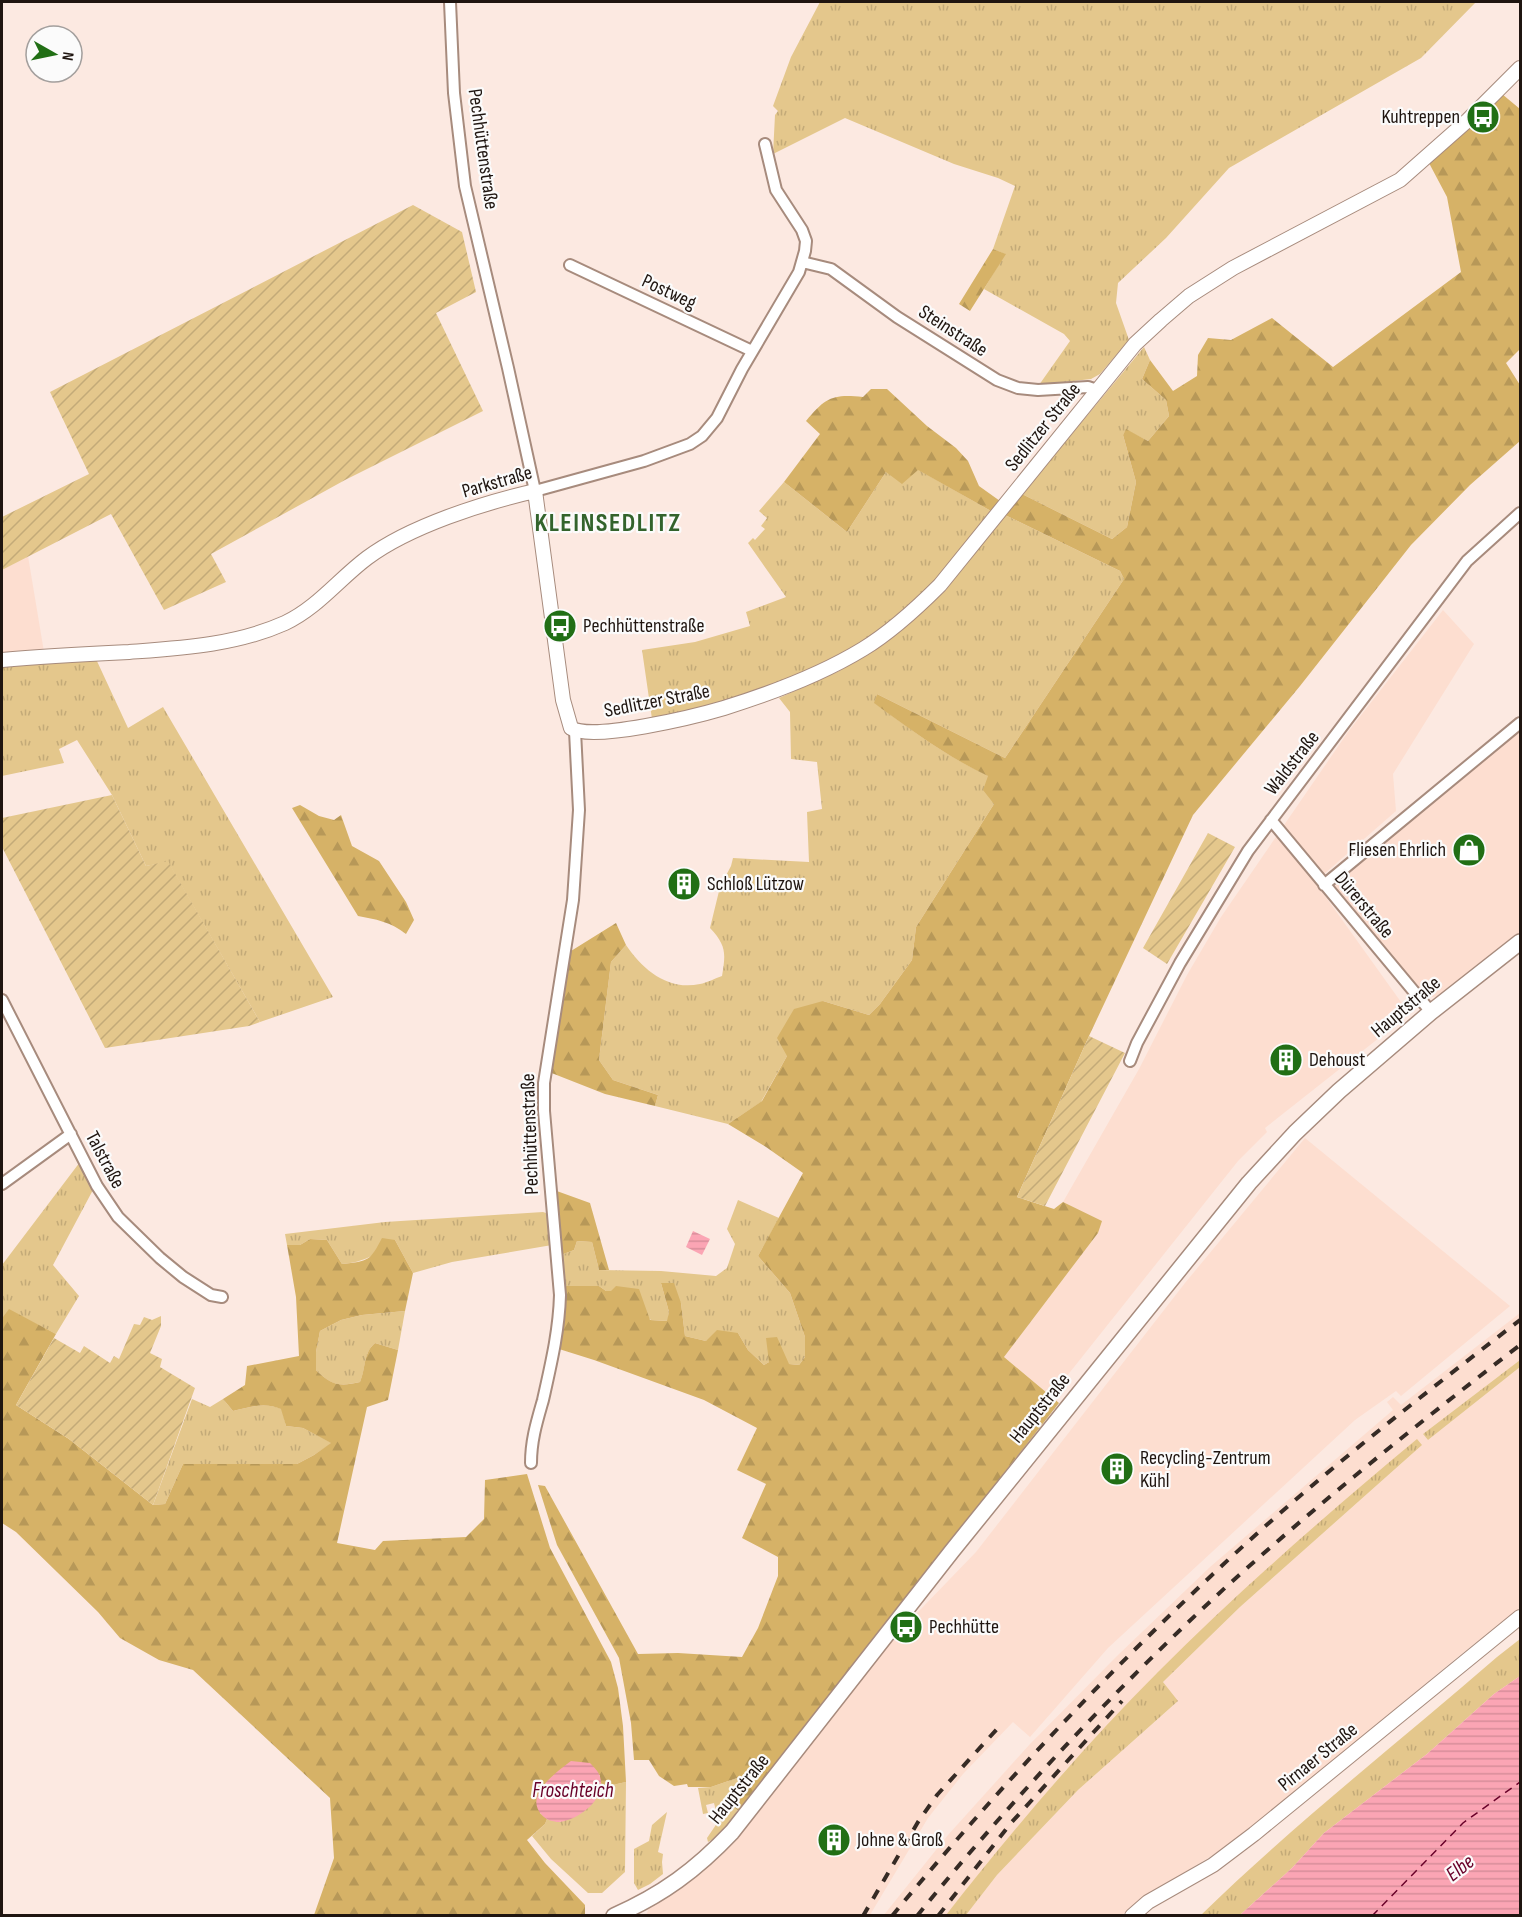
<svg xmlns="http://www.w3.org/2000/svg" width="1522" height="1917" font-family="'Sofia Sans Condensed',sans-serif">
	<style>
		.built { fill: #fdded0 }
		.grass { fill: url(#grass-tufts) }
		.forest { fill: url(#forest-firs) }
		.garden { fill: url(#garden-furrows) }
		.water { fill: url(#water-rules) }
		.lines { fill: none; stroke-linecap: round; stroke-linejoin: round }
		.ferry { stroke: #690229; stroke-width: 1.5; stroke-dasharray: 8 6; stroke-linecap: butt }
		.minor-casing { stroke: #a78b7d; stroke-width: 14 }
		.tertiary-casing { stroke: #a78b7d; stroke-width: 16 }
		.secondary-casing { stroke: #a78b7d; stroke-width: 18 }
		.minor { stroke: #fff; stroke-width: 10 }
		.tertiary { stroke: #fff; stroke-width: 14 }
		.secondary { stroke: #fff; stroke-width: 15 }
		.rail { stroke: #362b25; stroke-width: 4; stroke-dasharray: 10 10; stroke-linecap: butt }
		.labels { text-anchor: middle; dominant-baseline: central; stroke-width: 4.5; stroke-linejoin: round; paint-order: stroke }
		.poi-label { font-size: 20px; fill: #1f1510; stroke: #fbfbfb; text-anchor: start }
		.street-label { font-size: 20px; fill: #1f1510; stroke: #fbfbfb }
		.water-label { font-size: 21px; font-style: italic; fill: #690229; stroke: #fbfbfb }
		.district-label { font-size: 26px; font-weight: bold; letter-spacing: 1.5px; fill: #33632c; stroke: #fbfbfb }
	</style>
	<defs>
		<pattern id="grass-tufts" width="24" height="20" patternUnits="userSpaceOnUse" patternTransform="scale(1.5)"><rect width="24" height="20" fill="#e4c78c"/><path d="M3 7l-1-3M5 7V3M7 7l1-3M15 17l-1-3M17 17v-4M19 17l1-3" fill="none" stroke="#c3aa78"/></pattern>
		<pattern id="forest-firs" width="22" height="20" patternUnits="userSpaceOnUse" patternTransform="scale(1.5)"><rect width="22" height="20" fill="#d6b267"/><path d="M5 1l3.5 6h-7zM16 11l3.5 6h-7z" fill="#b79858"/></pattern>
		<pattern id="garden-furrows" width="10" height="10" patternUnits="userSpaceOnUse" patternTransform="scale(1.5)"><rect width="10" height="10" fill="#e4c78c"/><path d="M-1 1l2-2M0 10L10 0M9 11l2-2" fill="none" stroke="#c3aa78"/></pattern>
		<pattern id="water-rules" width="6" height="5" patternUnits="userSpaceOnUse" patternTransform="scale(1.5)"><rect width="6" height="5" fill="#fba5b4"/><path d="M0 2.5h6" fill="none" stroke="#d78d9a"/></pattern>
	</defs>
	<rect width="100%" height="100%" fill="#fce9e1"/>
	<path class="built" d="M28,556L44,652L2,655V570Z
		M1443,610L1474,644L1393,774L1396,811L1315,882L1406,1009L1403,1019L1265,1128L1267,1132L1238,1161L1051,1396L1004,1357L1098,1233L1101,1221L1063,1202L1139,1069L1187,975L1221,917L1348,732Z
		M1518,732L1520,736V934L1444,996L1432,997L1422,993L1412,983L1332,885Z
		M1305,1138L1510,1306L1401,1396L1396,1391L1355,1420L1108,1648L1030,1737L1013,1722L963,1774L928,1818L870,1915L646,1916L649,1907L675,1891L891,1640L976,1552L1185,1283Z
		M1520,1313V1360L1423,1434L1428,1440L1520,1367V1608L1455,1659L1281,1804L1226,1847L1146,1896L1122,1915H966L997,1875L1078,1790L1177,1702L1163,1682L1240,1607L1422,1445L1156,1674L1064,1772L946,1915L883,1916L948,1835L1030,1744L1118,1655L1210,1567L1393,1410L1387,1402L1393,1397L1401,1405Z"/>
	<path class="grass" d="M820,2H1476L1421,58L1229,168L1166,238L1118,283L1116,303L1129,340L1100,374L1091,379L1039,385L1070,341L1064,334L984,289L1005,254L993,249L1015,186L998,178L954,164L845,118L773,154L775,115L778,111L773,106L791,57Z
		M1144,347L1150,360L1142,379L1166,400L1169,416L1148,441L1126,430L1123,435L1136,482L1127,527L1112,539L1022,494Z
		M917,469L991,511L935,583L894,619L861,645L784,681L724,703L652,719L642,650L695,642L750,626L746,612L786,597L748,543L753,538L755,540L765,529L761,526L767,518L759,511L784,482L847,532L886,472Z
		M1005,515L1120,571L1124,579L1005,758L877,694L875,703C911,730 947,757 989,776L994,804L916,927L912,960L880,1004L869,1015L823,1001L787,1056L761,1102L728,1124L655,1106L658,1095L613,1080L599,1060L611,962L626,945C643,970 668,991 700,984C707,983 715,978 722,976C726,953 726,945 710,928L720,887L731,866L733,858L809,862L807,812L822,809L817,762L791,759L790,712L779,698L839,671L890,639L945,591Z
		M96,659L128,728L163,707L333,997L260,1022L168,862L146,866L112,795L77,740L59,749L64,763L2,776V667Z
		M80,1162L94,1188L53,1265L79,1296L56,1334L9,1310L2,1318V1265Z
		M738,1200L779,1218L758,1256L790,1293L805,1337V1357L799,1365L769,1362L764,1365L748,1350L738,1333L706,1341L685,1336L681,1303L661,1283L669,1312L668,1321L651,1320L611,1291H606L599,1286H564L561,1255L574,1250L577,1241L592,1242L599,1270L661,1271L716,1276L727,1268L735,1244L727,1229Z
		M543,1212L549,1214L552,1245L452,1262L413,1273L395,1240C376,1254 366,1262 342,1264L327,1240L310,1239L300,1245H287L285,1234L385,1222Z
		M405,1311L398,1350L375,1343C363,1353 366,1369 360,1382C338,1387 331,1385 316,1370V1352L320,1331L341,1320L362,1315Z
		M1520,1360V1367L1428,1440L1423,1434Z
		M192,1399L210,1407L223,1399L233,1411C250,1407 265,1402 282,1409L286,1426L303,1428L332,1443L314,1455L297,1464H183L165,1504L153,1505Z
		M1417,1439L1422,1445L1240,1607L1163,1682L1178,1701L1078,1790L997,1875L966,1915H946C1012,1831 1082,1748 1157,1673C1240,1590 1327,1514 1417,1439Z
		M1520,1639V1676L1494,1694L1427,1754L1324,1833L1292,1868L1240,1915L1200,1916C1294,1824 1398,1743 1497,1657Z
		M743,1776L748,1780C741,1805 733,1829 708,1842L707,1838L730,1804L724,1800L716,1811L714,1803L706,1805L708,1813L703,1814L698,1788L711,1787Z
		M626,1782L625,1872L602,1893H588L551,1859L532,1836L545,1824L547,1819L560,1822L599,1793V1788Z
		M667,1812L658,1852L663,1854L662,1862L663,1874L650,1884L638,1890L634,1883V1849L649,1841L652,1825Z"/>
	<path class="forest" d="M1502,94L1520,109V349L1506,363L1520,385V441L1470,485L1411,545L1300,686L1193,815L1089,1036L1017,1197L1054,1209L1063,1202L1102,1221L1098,1233L1004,1357L1059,1403L739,1811L730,1804L748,1781L743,1776L711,1787H688L687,1784L674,1786L659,1776L649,1760H634L631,1723L619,1658L557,1545L538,1485L545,1486L638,1654L678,1653L742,1657L758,1628L778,1576V1557L742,1538L766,1484L737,1470L757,1428L704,1400L594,1360L559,1349L564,1286H599L606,1291H611L616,1286L639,1289L650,1320L667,1321L669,1312L661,1283H674L681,1303L685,1336L706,1341L717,1330L738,1333L748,1350L764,1365L769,1362L766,1338L777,1337L789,1364L799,1365L805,1357V1337L790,1293L758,1256L803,1173L766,1147L728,1124L762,1101L787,1056L777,1038L794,1009L823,1001L869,1015L880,1004L912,960L916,927L994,804L983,790L988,776C947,757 911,730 874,703L877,694L1005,758L1124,579L1120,571L1005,515L1022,494L1112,539L1127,527L1136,482L1123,435L1126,429L1148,441L1169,416L1166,400L1142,379L1150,360L1173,391L1197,376L1198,355L1208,338L1231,340L1272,318L1333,367L1461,272L1447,197L1429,163Z
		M993,249L1006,254L970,311L959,304Z
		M871,389H887L927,426L956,448L968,461L979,486L1000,501L991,511L918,470L902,484L886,472L847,532L784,482L820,434L806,421C826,397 833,394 863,397Z
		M300,805L319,816L334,820L341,815L352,846L379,861L406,902L414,920L406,934C391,922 375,919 358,916L292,808Z
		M616,923L626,945L611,962L599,1060L613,1080L658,1095L655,1106L605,1094L549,1072L571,951Z
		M554,1190L590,1203L609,1270H599L592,1242L577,1241L574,1250L561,1255Z
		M382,1238L395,1240L413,1273L405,1311L362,1315L341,1320L320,1331L316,1352V1370C331,1385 339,1387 360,1382C366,1368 363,1353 375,1343L398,1350L388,1400L367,1407L337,1543L375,1550L383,1541L466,1537L484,1519L485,1480L527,1474L550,1548L611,1662L618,1688L623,1726L626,1782L599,1788L600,1775L540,1813L547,1819L545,1824L527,1840L545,1863L585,1905V1915H314L334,1858L330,1798L193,1670L159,1660L120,1638L98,1612L16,1532L2,1523V1318L9,1309L56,1334L16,1405L69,1439L153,1505L165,1504L183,1464H297L314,1455L331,1443L303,1428L286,1426L281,1409C265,1402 250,1407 233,1411L223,1399L245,1385L247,1366L299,1356L296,1297L287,1245H300L310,1239L327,1240L342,1264C369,1261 370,1261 382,1238Z"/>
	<path class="garden" d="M413,205L462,232L476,292L436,313L483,411L345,480L211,554L226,582L164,610L111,514L2,570V517L89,474L50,392Z
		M112,795L146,866L168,861L260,1022L249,1026L105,1048L2,847V818Z
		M1208,833L1235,847L1167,964L1143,948Z
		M1089,1036L1125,1053L1045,1206L1017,1197Z
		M161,1316V1326L150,1353L162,1359L160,1367L195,1388L153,1505L69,1439L16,1405L54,1338L80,1353L84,1346L110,1363L114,1356L119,1359L134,1324L140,1325L144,1317L152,1320Z"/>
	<path class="water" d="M693,1231L710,1239L702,1255L686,1247Z
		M1520,1676V1915H1240L1292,1868L1324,1833L1427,1754L1494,1694Z
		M571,1761L590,1763C593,1766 597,1770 599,1774C609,1797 580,1820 559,1822C554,1822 546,1820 542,1815C523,1795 557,1772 571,1761Z"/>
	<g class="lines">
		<path class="ferry" d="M1372,1916L1463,1823L1520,1782"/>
		<defs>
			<path id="minor" d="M450,2L454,93L465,186L508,368L535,491L644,461L690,444L702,436L717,418L742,369L799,272L805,251L806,241L802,230L776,190L765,144
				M802,262L831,269L897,317L997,380L1018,388L1038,390L1088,387L1097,390
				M570,265L752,351
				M1271,820L1431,1012
				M1324,885L1520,723
				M2,1000L97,1186L118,1217L160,1258L183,1277L211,1295L222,1297
				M1130,1061L1137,1043L1180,963L1248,851L1467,561L1520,513
				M2,1184L71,1134
				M531,1463C531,1440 537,1421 543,1400C551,1364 559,1331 560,1295L544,1111V1083L573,900L579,810L575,731"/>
			<path id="tertiary" d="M2,660C44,656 86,654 129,652C182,648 236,645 285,623C317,608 339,579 367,558C410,526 483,503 535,491L563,700L571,728C592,742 697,716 724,708C769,694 822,674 863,649C891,632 917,608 940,585L1135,344L1161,320L1189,296L1233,268L1400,180L1468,120L1520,68
				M1132,1916L1148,1902L1213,1865L1254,1834L1520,1617"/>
			<path id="secondary" d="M614,1916C662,1895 696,1870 732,1832L952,1551L1249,1183L1295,1133L1339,1091L1431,1012L1520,942"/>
		</defs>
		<use href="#minor" class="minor-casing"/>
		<use href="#tertiary" class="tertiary-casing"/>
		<use href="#secondary" class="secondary-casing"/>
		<use href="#minor" class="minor"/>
		<use href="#tertiary" class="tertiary"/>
		<use href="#secondary" class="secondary"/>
		<path class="rail" d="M863,1916L918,1822L937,1795L997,1729
			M892,1916C992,1795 1098,1682 1212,1575C1309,1483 1415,1401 1520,1320
			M917,1916C1012,1799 1116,1688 1227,1586C1321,1501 1420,1422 1520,1345
			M938,1916L1011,1823L1122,1701"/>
	</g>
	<defs>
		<symbol id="bus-disc" viewBox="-11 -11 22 22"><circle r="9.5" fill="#216f15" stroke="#fbfbfb"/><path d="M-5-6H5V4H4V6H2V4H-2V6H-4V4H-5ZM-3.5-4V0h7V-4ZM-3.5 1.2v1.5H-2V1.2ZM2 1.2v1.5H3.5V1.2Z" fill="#fff"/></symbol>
		<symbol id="shop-disc" viewBox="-11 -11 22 22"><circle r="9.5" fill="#216f15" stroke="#fbfbfb"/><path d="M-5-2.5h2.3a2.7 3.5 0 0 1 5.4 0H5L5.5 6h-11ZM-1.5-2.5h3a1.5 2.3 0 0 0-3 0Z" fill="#fff"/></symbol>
		<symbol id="building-disc" viewBox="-11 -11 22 22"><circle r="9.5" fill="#216f15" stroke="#fbfbfb"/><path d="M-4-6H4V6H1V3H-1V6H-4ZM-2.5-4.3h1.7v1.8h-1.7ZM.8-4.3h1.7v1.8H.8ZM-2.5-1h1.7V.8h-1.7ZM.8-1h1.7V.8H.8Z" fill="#fff"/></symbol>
	</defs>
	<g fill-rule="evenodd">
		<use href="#bus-disc" x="1464" y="98" width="38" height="38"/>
		<use href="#bus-disc" x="541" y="607" width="38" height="38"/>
		<use href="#shop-disc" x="1450" y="831" width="38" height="38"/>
		<use href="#building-disc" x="665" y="865" width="38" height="38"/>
		<use href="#building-disc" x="1267" y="1041" width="38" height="38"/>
		<use href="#building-disc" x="1098" y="1450" width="38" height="38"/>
		<use href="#bus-disc" x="887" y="1608" width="38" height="38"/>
		<use href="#building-disc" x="815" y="1821" width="38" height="38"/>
	</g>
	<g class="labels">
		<g class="poi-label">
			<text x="1460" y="117" text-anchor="end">Kuhtreppen</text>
			<text x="583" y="626">Pechhüttenstraße</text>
			<text x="1446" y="850" text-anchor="end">Fliesen Ehrlich</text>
			<text x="707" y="884">Schloß Lützow</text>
			<text x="1309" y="1060">Dehoust</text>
			<text x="1140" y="1458">Recycling-Zentrum<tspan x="1140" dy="23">Kühl</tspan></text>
			<text x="929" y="1627">Pechhütte</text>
			<text x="857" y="1840">Johne &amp; Groß</text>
		</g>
		<g class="street-label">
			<text transform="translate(483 149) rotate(82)">Pechhüttenstraße</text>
			<text transform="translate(669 292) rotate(25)">Postweg</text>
			<text transform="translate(953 331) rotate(33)">Steinstraße</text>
			<text transform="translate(1043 427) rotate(-51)">Sedlitzer Straße</text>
			<text transform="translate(497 482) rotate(-16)">Parkstraße</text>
			<text transform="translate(657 701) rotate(-11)">Sedlitzer Straße</text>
			<text transform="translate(1292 763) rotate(-52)">Waldstraße</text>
			<text transform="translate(1364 905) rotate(50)">Dürerstraße</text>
			<text transform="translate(1406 1007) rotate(-40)">Hauptstraße</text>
			<text transform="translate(530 1134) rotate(-92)">Pechhüttenstraße</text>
			<text transform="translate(105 1160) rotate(62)">Talstraße</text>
			<text transform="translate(1040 1408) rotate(-51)">Hauptstraße</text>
			<text transform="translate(1318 1757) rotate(-39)">Pirnaer Straße</text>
			<text transform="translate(739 1789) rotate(-51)">Hauptstraße</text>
		</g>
		<g class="water-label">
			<text x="573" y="1790">Froschteich</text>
			<text transform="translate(1460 1868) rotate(-38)">Elbe</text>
		</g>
		<g class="district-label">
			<text x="608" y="523">KLEINSEDLITZ</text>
		</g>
	</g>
	<rect width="1522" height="1917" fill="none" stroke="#1f1510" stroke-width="6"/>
	<g transform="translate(54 54) rotate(99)"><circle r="28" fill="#fbfbfb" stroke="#a39f9d" stroke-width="1.5"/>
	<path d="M0-4.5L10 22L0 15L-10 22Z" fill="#216f15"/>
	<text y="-9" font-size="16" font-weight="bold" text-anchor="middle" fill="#1f1510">N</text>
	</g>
</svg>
